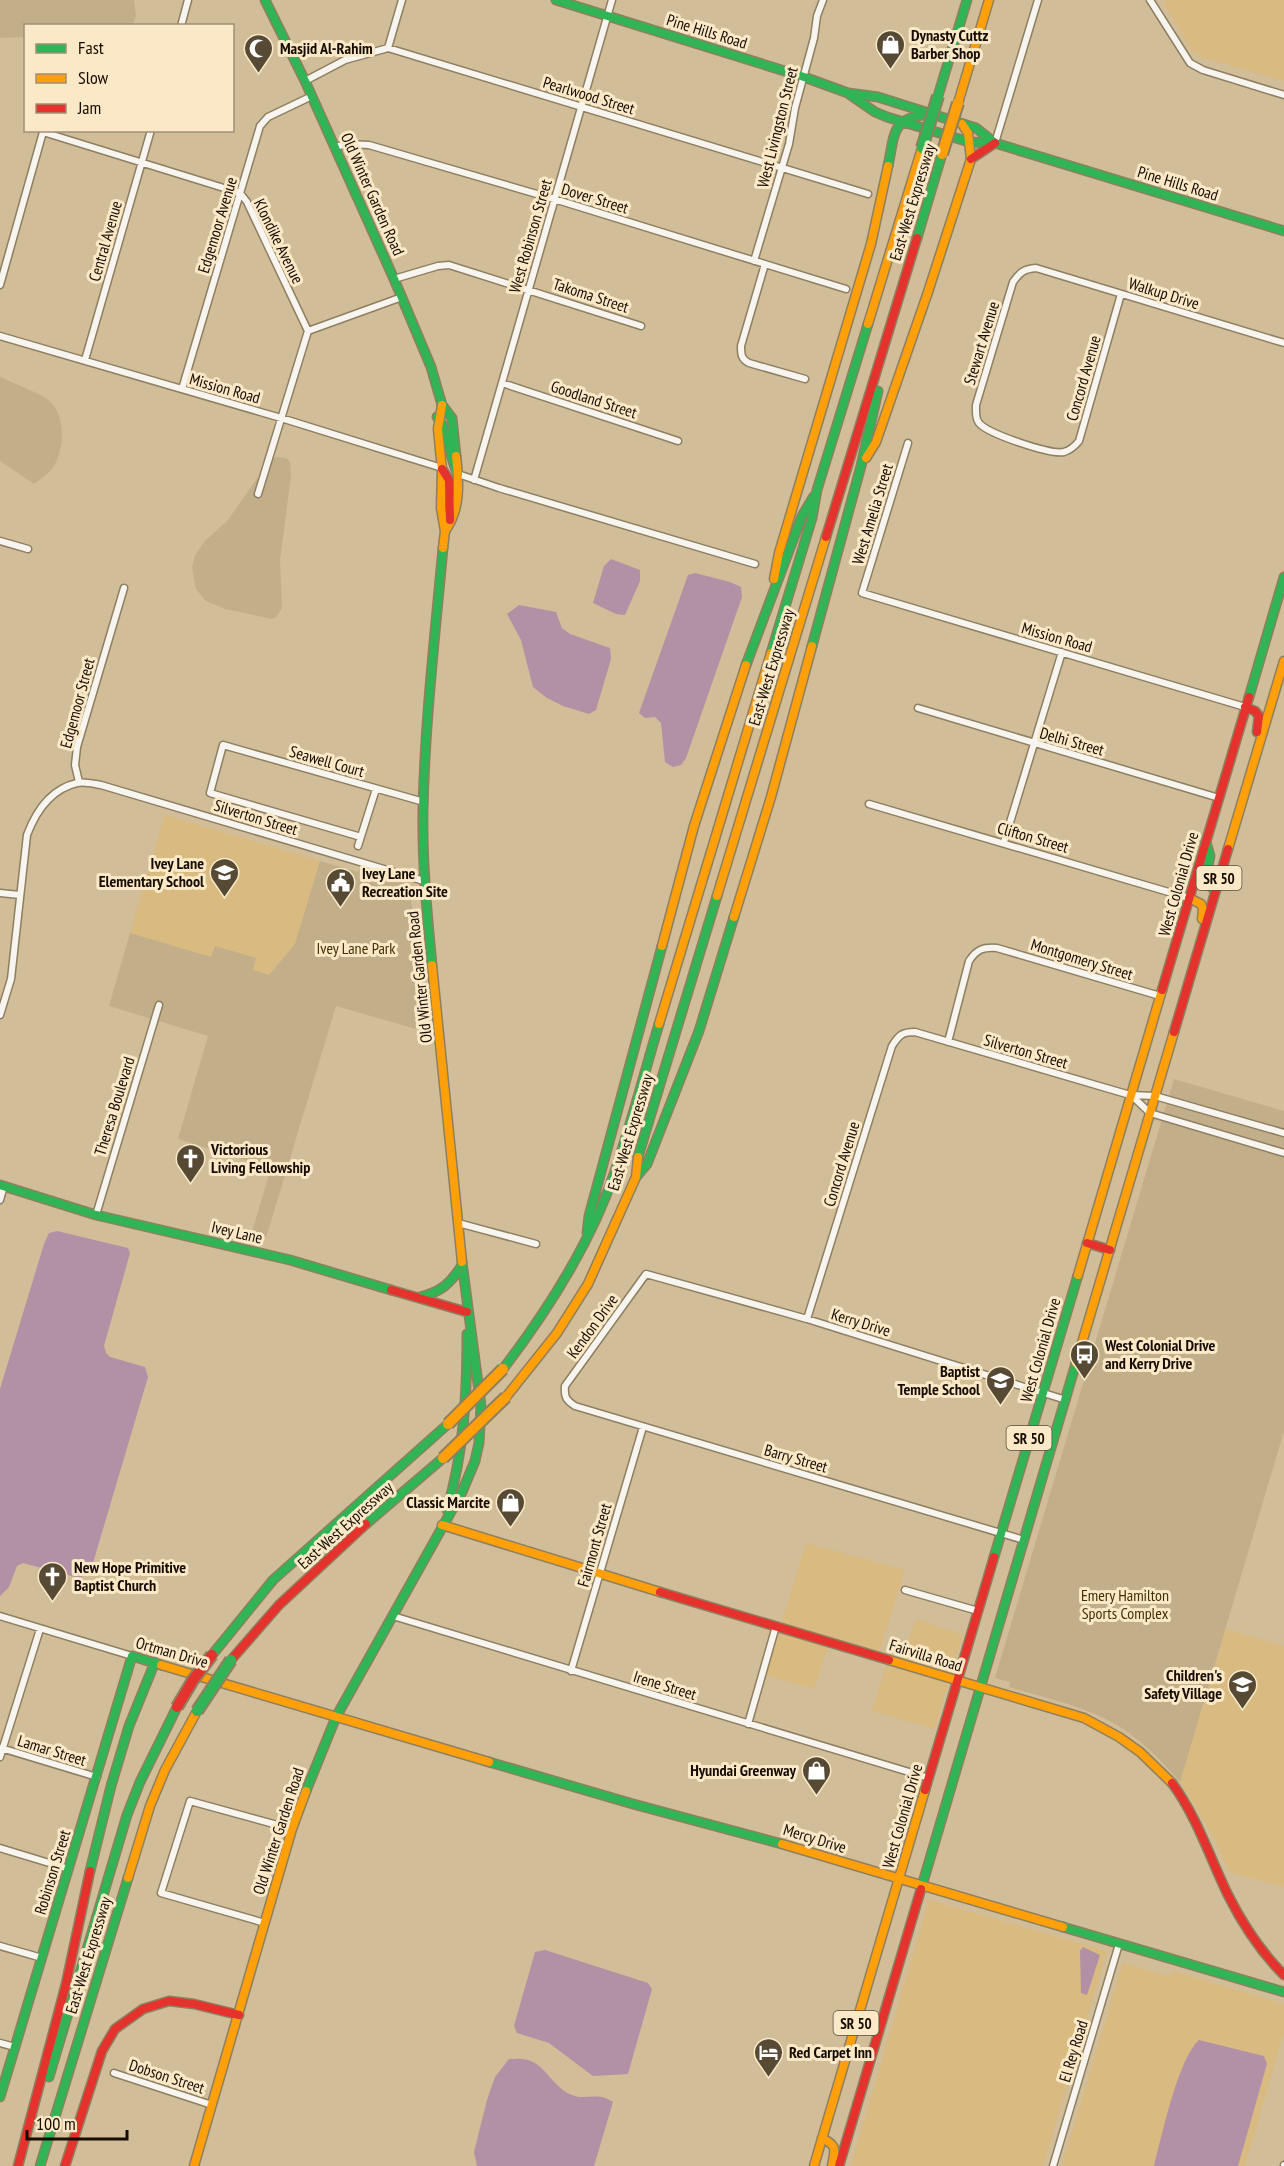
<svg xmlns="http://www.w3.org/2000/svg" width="1284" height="2166" font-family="'PT Sans Narrow',sans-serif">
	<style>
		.built { fill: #d9ba80 }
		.green { fill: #c2ae88 }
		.water { fill: #b290a5 }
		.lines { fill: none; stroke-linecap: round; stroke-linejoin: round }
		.street-casing { stroke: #8e7f60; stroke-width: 9 }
		.fast-casing { stroke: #8e7f60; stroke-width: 11 }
		.slow-casing { stroke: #8e7f60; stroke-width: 11 }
		.jam-casing { stroke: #8e7f60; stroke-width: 11 }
		.street { stroke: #f8f5f0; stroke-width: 6 }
		.fast { stroke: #30b455; stroke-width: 8 }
		.slow { stroke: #ff9f0a; stroke-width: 8 }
		.jam { stroke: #e5322d; stroke-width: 8 }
		.fast-bridge-casing { stroke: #8e7f60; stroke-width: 14; stroke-linecap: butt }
		.slow-bridge-casing { stroke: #8e7f60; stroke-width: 14; stroke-linecap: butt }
		.jam-bridge-casing { stroke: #8e7f60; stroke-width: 14; stroke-linecap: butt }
		.fast-bridge { stroke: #30b455; stroke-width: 10 }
		.slow-bridge { stroke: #ff9f0a; stroke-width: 10 }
		.jam-bridge { stroke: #e5322d; stroke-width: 10 }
		.labels { text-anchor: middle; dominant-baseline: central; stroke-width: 6; stroke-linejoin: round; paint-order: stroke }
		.shield { fill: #fae8c7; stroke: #5a4e3c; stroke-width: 1.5 }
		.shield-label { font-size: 15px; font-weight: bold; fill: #160c00 }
		.street-label { font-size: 16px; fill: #160c00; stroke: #fae8c7 }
		.poi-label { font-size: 16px; font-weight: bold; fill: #160c00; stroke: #fae8c7; text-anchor: start }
		.park-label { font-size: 16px; fill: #432e00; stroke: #fae8c7 }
	</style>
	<rect width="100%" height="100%" fill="#d1bd98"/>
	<path class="built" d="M1165,0H1284V81L1204,58L1193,52L1164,4Z
		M165,815L320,861L295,944L269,975L253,970L256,958L215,946L211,957L130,933Z
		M806,1543L905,1570L879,1653L834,1639L826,1652L814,1689L766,1675Z
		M916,1619L963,1635L935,1729L872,1711L887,1663L899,1666Z
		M1226,1629L1284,1646V1887L1229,1872L1215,1840L1180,1782Z
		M929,1900L1107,1951L1043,2166H851Z
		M1123,1963L1170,1977L1173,1971L1284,2004V2032L1245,2166H1062Z"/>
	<path class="green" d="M0,0H134L136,16L133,25L26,26L25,37L0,38Z
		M0,377C15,384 33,390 47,399C67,413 65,451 52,469C47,475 40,479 34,484L0,461Z
		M278,457L286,458L290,462L291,475L280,560L282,608L277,616L272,619L225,609L206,601L196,589L192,567L195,555L204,542L228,520L271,459Z
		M320,861L358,872L359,869L403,883L410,892L424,1010L421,1013L423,1031L336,1006L266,1238L251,1235L271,1168L178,1139L208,1036L109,1006L130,933L211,957L215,946L256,958L253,970L269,975L295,944Z
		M1174,1079L1284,1111V1431L1180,1782C1160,1759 1138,1736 1110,1721C1079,1705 1042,1697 1009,1687L1010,1682L995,1678Z"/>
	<path class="water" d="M611,559L640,570V581L625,615L616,614L593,603L604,566Z
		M695,573L730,582L741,587L742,597L686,758L681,765L673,767L665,762L661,723L655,717L645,718L639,713L688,575Z
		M519,605L556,612L562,628L570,634L610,648L611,659L596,710L589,714L563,706L547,698L533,687L521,640L507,614Z
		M57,1231L128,1248L130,1253L104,1346L106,1353L110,1357L145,1367L148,1377L90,1573L79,1578L23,1563L17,1566L9,1587L0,1596V1389L44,1244L49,1233Z
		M1083,1947L1100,1955L1087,1995L1081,1993L1080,1951Z
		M545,1950L648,1983L652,1989L628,2074L593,2076L549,2043L517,2033L514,2026L535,1952Z
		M1199,2040L1264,2056L1267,2064L1238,2166H1154C1162,2136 1178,2059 1199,2040Z
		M509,2059C515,2059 522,2058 528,2060C546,2065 553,2088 572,2095C587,2101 597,2091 613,2102L594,2166H477L474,2152L487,2100L495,2077Z"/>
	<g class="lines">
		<defs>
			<path id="street" d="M1150,0L1190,63L1203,70L1284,95
				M181,26L188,0
				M388,48L402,0
				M305,81L345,60L388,48L868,194
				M995,143L1038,0
				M335,147L347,144L369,145L554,199L846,289
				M754,261L789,144L795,108L814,38L817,16L823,0
				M765,264L741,346C741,354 741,359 749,363L805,379
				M394,279L438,266L449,265L641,326
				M0,285L43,132L240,193L247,202L308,331
				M1121,294L1079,441C1075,446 1071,450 1064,452C1051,455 988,434 979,423C975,418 976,411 976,405L1013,282C1020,272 1024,269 1036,268L1284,343
				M308,331L402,297
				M0,336L281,418L442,468
				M85,360L151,130
				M502,383L678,441
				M182,389L260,126L268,117L312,96
				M908,443L862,593L1245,707
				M458,474L499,488L755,564
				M474,480L612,0
				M258,494L308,331
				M0,541L28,549
				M918,708L1219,798
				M79,782L75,765L77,747L124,588
				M869,804L1189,898
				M361,837L210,793L223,745L424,802
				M1004,842L1062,652
				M358,846L376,789
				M0,893L20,895
				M0,1015L11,979L27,835C36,811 51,789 77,783C84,781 94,784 101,785L424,881
				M948,1042L969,961C977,949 983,947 997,948L1160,996
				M1131,1095L1150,1113L1284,1153
				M0,1200L4,1186
				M96,1215L159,1005
				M458,1223L536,1244
				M807,1319L892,1046C899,1035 902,1032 915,1032L1130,1095L1155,1096L1284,1133
				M1024,1540L575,1406C566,1400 564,1397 565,1386L646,1274L807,1319L1066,1400
				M905,1590L978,1611
				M0,1616L132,1656
				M393,1616L929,1778
				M571,1671L643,1427
				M748,1724L776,1626
				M1,1748L97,1777
				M0,1757L40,1629
				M0,1848L69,1869
				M265,1923L161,1893L190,1801L292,1829
				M0,1946L42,1958
				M0,2043L15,2047
				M114,2073L212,2105
				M1053,2166L1119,1944
				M1284,2166V2165"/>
			<path id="fast" d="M265,0L305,81L394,279L431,367L442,405L452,418L456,456
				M556,0L804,77L848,93L878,97L976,128L995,143
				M849,94L875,112L887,117L969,142L995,143L1284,231
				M938,96L967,0
				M888,166C895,133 891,118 929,114
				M917,238L942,154
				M437,417C451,433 448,456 458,474
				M812,646L861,466L878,391
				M771,653L812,518L817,490L868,324
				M746,665L802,516L814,496
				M1249,697L1284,577
				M1206,842L1210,856L1205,879L1210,886L1215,890
				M432,965C427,913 422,861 423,809C425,722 435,635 443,548
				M638,1157L717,896
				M636,1177L647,1164L699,1031L734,917
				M0,1185L96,1215L290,1260L391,1290
				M587,1233L589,1216L662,946
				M420,1297C441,1292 451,1283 462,1265
				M503,1369C548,1310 590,1245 614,1174C631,1125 644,1074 659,1024
				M447,1510C464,1452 467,1394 467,1334
				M366,1524L443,1458
				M994,1557L1078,1275
				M212,1655L273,1580L448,1424
				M489,1762L633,1804L782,1844
				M306,1791L336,1717L462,1492L475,1461L479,1443L481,1406L462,1262
				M90,1871L111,1786L129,1726L155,1662
				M921,1889L1076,1363
				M1063,1927L1284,1992
				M49,2077L127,1815L140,1782L177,1707
				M0,2097L132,1656L161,1665
				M40,2166L128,1878"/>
			<path id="slow" d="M958,103L989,0
				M868,324L922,148
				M442,405L438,429L442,470L441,508L445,531L443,548
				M866,458L876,442L928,292L971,159L968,133L962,124
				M445,531C461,509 459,482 456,456
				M774,579L779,553L871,244L888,166
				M1228,849L1284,661
				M717,896L826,537
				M1189,898L1201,904L1203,909L1202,919
				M734,917L771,797L812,646
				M662,946L694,826L746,665
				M432,965L462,1262
				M659,1024L771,653
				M1078,1275L1162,990
				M1076,1363L1174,1032
				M506,1397L557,1333L588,1284L636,1177L638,1157
				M442,1525L660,1592
				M889,1660L1084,1718L1119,1737L1140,1752L1172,1783
				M161,1665L489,1762
				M782,1844L1063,1927
				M128,1878L150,1806L165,1770L197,1711
				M822,2138C838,2146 835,2150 832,2166
				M194,2166L292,1829L306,1791
				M814,2166L925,1790"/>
			<path id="jam" d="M971,159L995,143
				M442,469L449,480L450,520
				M826,537L917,238
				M1245,707L1255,711L1259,716L1257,732
				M1162,990L1249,697
				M1174,1032L1228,849
				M1087,1243L1110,1250
				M391,1290L467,1312
				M660,1592L889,1660
				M231,1660L279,1605L366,1524
				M1172,1783C1197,1817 1210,1858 1228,1895C1243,1925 1260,1951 1284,1975
				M925,1790L994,1557
				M18,2166L66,1984L90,1871
				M65,2166L102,2051L115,2029L143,2009L169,2001L194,2004L239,2015
				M839,2166L921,1889"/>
		</defs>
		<use href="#street" class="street-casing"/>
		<use href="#fast" class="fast-casing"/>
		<use href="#slow" class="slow-casing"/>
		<use href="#jam" class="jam-casing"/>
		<use href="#street" class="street"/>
		<use href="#fast" class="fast"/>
		<use href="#slow" class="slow"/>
		<use href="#jam" class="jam"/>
		<defs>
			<path id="fast-bridge" d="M922,148L938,96
				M197,1711L231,1660"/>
			<path id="slow-bridge" d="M942,154L958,103
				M448,1424L503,1369
				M443,1458L506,1397"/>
			<path id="jam-bridge" d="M177,1707L193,1680L212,1655"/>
		</defs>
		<use href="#fast-bridge" class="fast-bridge-casing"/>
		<use href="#slow-bridge" class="slow-bridge-casing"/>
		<use href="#jam-bridge" class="jam-bridge-casing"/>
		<use href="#fast-bridge" class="fast-bridge"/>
		<use href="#slow-bridge" class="slow-bridge"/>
		<use href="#jam-bridge" class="jam-bridge"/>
	</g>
	<defs>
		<symbol id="shop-pin" viewBox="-11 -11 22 30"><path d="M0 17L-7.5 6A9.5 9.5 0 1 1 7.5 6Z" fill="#574a35" stroke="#fae8c7"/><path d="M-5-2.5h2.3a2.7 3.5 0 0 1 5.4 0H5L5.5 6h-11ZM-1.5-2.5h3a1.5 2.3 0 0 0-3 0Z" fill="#fff"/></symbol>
		<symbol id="mosque-pin" viewBox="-11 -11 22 30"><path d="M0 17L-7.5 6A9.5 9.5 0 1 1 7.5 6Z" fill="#574a35" stroke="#fae8c7"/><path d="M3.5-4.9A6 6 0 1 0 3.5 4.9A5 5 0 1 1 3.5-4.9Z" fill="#fff"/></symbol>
		<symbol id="school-pin" viewBox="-11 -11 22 30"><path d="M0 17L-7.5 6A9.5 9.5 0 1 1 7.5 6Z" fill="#574a35" stroke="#fae8c7"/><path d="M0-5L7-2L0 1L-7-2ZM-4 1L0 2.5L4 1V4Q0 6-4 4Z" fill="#fff"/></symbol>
		<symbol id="civic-pin" viewBox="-11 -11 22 30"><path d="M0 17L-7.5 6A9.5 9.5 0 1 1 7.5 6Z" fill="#574a35" stroke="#fae8c7"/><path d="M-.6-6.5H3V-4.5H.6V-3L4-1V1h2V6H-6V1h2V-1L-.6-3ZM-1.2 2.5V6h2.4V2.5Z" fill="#fff"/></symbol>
		<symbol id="church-pin" viewBox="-11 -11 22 30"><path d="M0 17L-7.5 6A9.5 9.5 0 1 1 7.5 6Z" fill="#574a35" stroke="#fae8c7"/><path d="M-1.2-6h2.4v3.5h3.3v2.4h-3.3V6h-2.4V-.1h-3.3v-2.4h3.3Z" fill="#fff"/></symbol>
		<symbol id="bus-pin" viewBox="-11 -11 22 30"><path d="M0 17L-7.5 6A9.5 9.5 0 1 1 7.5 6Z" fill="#574a35" stroke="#fae8c7"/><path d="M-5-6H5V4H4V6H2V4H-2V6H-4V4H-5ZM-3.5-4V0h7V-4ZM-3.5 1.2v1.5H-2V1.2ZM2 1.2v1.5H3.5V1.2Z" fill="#fff"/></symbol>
		<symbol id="hotel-pin" viewBox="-11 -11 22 30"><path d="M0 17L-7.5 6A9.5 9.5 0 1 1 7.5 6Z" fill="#574a35" stroke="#fae8c7"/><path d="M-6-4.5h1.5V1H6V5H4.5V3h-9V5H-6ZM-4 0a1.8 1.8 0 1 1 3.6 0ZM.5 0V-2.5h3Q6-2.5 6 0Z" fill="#fff"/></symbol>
	</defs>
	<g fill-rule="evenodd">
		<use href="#shop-pin" x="874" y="28" width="33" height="45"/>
		<use href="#mosque-pin" x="242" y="32" width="33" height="45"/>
		<use href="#school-pin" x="208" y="856" width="33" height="45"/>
		<use href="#civic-pin" x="324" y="866" width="33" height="45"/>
		<use href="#church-pin" x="174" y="1142" width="33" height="45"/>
		<use href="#bus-pin" x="1068" y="1338" width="33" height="45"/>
		<use href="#school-pin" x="984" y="1364" width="33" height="45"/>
		<use href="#shop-pin" x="494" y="1486" width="33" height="45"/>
		<use href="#church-pin" x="36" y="1560" width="33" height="45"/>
		<use href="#school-pin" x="1226" y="1668" width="33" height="45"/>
		<use href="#shop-pin" x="800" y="1754" width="33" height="45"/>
		<use href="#hotel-pin" x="752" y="2036" width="33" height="45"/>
	</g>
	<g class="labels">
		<g class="shield">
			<rect x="1196.5" y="866" width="45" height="24" rx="4.5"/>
			<rect x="1006.5" y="1426" width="45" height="24" rx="4.5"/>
			<rect x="833.5" y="2011" width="45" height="24" rx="4.5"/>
		</g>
		<g class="shield-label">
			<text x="1219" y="878">SR 50</text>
			<text x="1029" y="1438">SR 50</text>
			<text x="856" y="2023">SR 50</text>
		</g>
		<g class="street-label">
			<text transform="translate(707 31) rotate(17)">Pine Hills Road</text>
			<text transform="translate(589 95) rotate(17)">Pearlwood Street</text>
			<text transform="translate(777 127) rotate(-76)">West Livingston Street</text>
			<text transform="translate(1178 183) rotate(17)">Pine Hills Road</text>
			<text transform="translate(373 194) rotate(66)">Old Winter Garden Road</text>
			<text transform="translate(595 198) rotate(17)">Dover Street</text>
			<text transform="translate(912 202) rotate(-73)">East-West Expressway</text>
			<text transform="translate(217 225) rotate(-73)">Edgemoor Avenue</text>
			<text transform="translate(530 236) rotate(-74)">West Robinson Street</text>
			<text transform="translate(105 241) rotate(-74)">Central Avenue</text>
			<text transform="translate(279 241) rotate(64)">Klondike Avenue</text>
			<text transform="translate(1164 293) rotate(17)">Walkup Drive</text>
			<text transform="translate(591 295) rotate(18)">Takoma Street</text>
			<text transform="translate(981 343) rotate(-73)">Stewart Avenue</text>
			<text transform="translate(1083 378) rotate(-74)">Concord Avenue</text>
			<text transform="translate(225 388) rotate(16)">Mission Road</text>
			<text transform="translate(594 399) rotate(18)">Goodland Street</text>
			<text transform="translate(872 514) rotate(-73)">West Amelia Street</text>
			<text transform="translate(1057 637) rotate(16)">Mission Road</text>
			<text transform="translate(771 667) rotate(-73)">East-West Expressway</text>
			<text transform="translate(77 703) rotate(-75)">Edgemoor Street</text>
			<text transform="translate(1072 741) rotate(16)">Delhi Street</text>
			<text transform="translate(327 761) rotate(16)">Seawell Court</text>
			<text transform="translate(256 817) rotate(17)">Silverton Street</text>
			<text transform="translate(1033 837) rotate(16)">Clifton Street</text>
			<text transform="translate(1178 884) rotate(-74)">West Colonial Drive</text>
			<text transform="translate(1082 959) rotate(17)">Montgomery Street</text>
			<text transform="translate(419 977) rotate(-96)">Old Winter Garden Road</text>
			<text transform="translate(1026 1051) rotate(16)">Silverton Street</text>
			<text transform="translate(114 1106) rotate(-73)">Theresa Boulevard</text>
			<text transform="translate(630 1132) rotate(-73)">East-West Expressway</text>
			<text transform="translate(841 1164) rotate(-73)">Concord Avenue</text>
			<text transform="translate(237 1232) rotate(13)">Ivey Lane</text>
			<text transform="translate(861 1322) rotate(17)">Kerry Drive</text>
			<text transform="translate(592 1326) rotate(-54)">Kendon Drive</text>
			<text transform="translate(1040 1350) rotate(-74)">West Colonial Drive</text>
			<text transform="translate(796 1458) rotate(16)">Barry Street</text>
			<text transform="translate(345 1525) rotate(-42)">East-West Expressway</text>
			<text transform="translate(594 1545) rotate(-74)">Fairmont Street</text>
			<text transform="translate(172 1652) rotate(16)">Ortman Drive</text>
			<text transform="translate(926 1655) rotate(17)">Fairvilla Road</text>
			<text transform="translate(665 1685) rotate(17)">Irene Street</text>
			<text transform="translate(52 1750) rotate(17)">Lamar Street</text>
			<text transform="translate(902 1816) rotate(-74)">West Colonial Drive</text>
			<text transform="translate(278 1831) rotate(-72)">Old Winter Garden Road</text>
			<text transform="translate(815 1838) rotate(17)">Mercy Drive</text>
			<text transform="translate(52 1872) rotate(-73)">Robinson Street</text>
			<text transform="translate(88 1955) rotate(-73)">East-West Expressway</text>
			<text transform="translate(1073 2051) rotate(-73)">El Rey Road</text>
			<text transform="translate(167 2076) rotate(18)">Dobson Street</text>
		</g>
		<g class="poi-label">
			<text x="911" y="35">Dynasty Cuttz<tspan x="911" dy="18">Barber Shop</tspan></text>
			<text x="280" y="48">Masjid Al-Rahim</text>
			<text x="204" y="863" text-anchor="end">Ivey Lane<tspan x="204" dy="18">Elementary School</tspan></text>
			<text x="362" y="873">Ivey Lane<tspan x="362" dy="18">Recreation Site</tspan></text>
			<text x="211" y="1149">Victorious<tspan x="211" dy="18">Living Fellowship</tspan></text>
			<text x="1105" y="1345">West Colonial Drive<tspan x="1105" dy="18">and Kerry Drive</tspan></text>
			<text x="980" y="1371" text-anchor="end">Baptist<tspan x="980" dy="18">Temple School</tspan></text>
			<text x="490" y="1502" text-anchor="end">Classic Marcite</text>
			<text x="74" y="1567">New Hope Primitive<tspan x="74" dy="18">Baptist Church</tspan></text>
			<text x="1222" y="1675" text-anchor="end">Children's<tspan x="1222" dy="18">Safety Village</tspan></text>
			<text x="796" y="1770" text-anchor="end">Hyundai Greenway</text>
			<text x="789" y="2052">Red Carpet Inn</text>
		</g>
		<g class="park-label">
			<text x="356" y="948">Ivey Lane Park</text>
			<text x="1125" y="1595">Emery Hamilton<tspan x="1125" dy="18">Sports Complex</tspan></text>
		</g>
	</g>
	<rect x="24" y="24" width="210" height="108" fill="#fae8c7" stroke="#9f9077" stroke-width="1.5"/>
	<rect x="36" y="44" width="30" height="9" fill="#30b455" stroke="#9f9077" stroke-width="1.5"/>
	<text x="78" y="54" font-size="18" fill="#160c00">Fast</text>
	<rect x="36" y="74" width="30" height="9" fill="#ff9f0a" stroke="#9f9077" stroke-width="1.5"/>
	<text x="78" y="84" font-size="18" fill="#160c00">Slow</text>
	<rect x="36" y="104" width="30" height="9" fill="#e5322d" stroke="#9f9077" stroke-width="1.5"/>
	<text x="78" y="114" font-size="18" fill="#160c00">Jam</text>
	<path d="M27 2130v9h100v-9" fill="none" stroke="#160c00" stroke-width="3"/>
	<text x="36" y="2130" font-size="18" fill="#160c00" stroke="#fae8c7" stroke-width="4.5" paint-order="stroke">100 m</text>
</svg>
